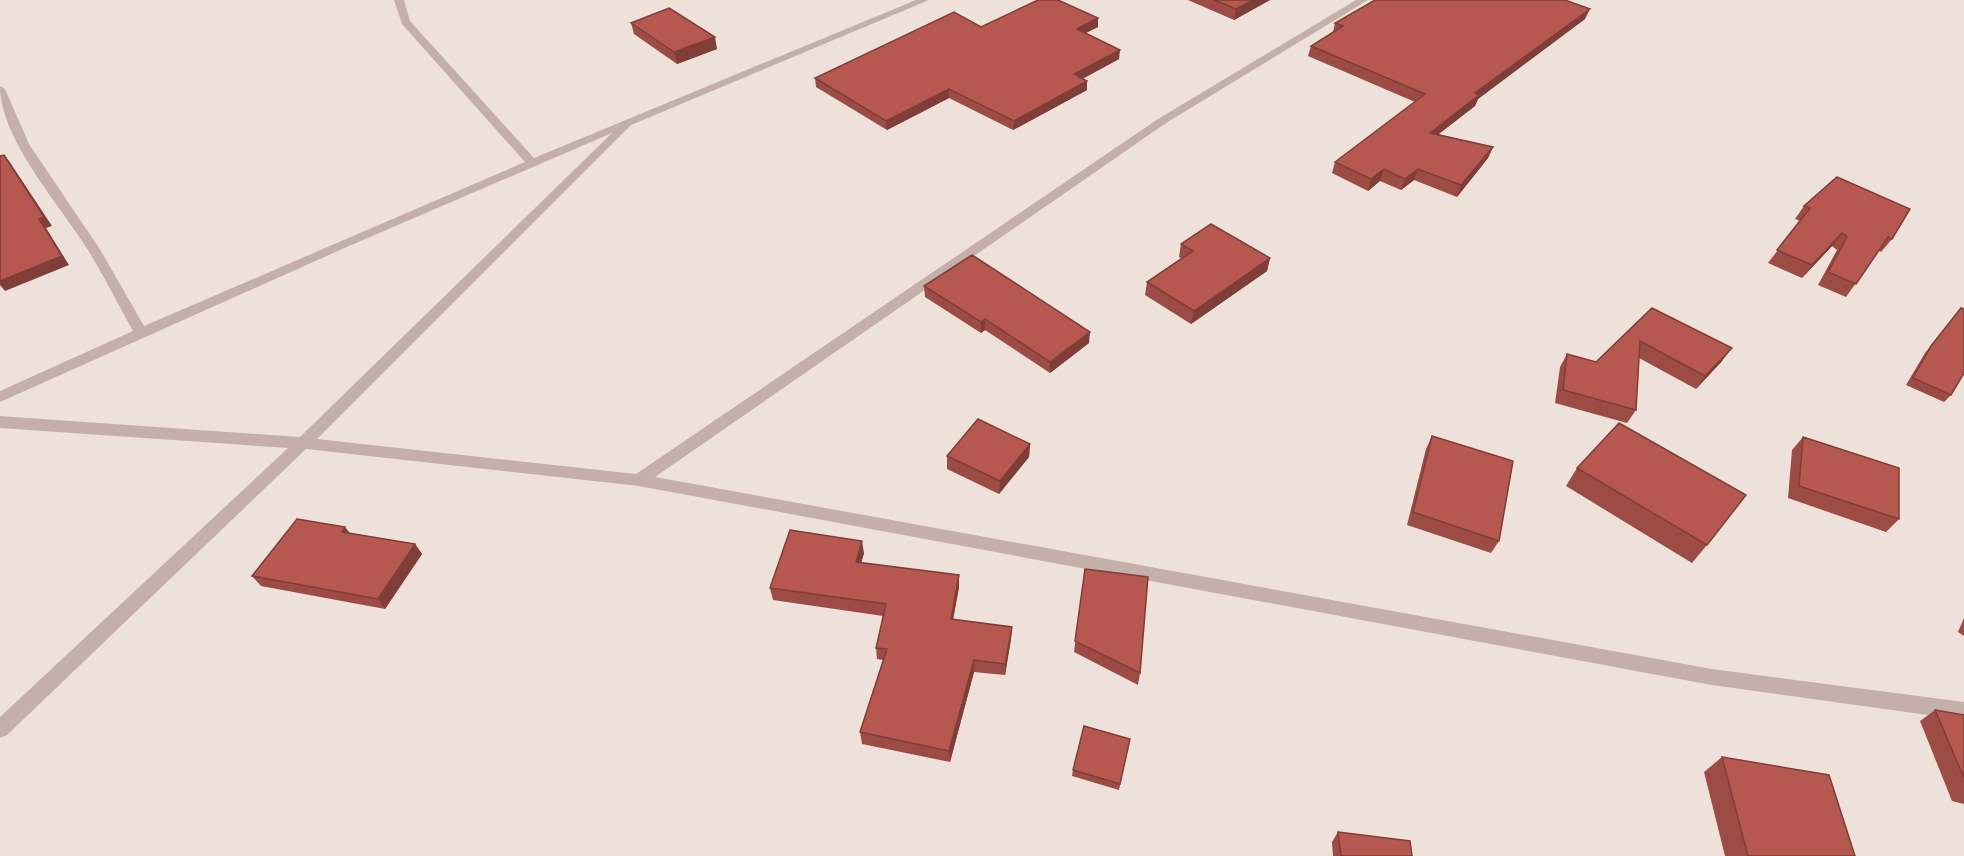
<svg xmlns="http://www.w3.org/2000/svg" width="1964" height="856" font-family="Jost,sans-serif">
	<style>
		.lines { fill: none; stroke-linecap: round; stroke-linejoin: round }
		.minor { fill: #c4b0a8; fill-rule: evenodd }
		.wall { fill: #9d4c45 }
		.shaded-wall { fill: #7f3e38 }
		.building { fill: #b65850; stroke: #7f3e38; stroke-width: 1.5 }
	</style>
	<rect width="100%" height="100%" fill="#eee1da"/>
	<g class="lines">
		<path class="minor" d="M394,0H404L410,21L534,158L916,0H929L631,125L317,439L636,474L1158,119L1356,0H1368L1166,123L655,477L1712,669L1964,702V720L1712,685L639,486L306,449L7,735L0,738V717L288,448L0,428V416L300,437L612,133L349,246L0,402V391L133,331C118,304 104,276 88,250C60,205 0,139 0,86L5,89L29,144L101,251L144,326L525,162L402,24Z"/>
	</g>
	<path class="wall" d="M1188,0H1270L1234,20Z
		M1098,18V27L1085,33L1119,59L1082,79L1087,90L1013,130L949,98L887,130L816,87L815,78L981,27Z
		M1585,19L1478,99L1475,106L1438,134L1493,147L1488,158L1457,197L1414,180L1401,190L1380,181L1368,191L1332,173L1335,162L1415,102L1308,56L1311,46L1333,32L1335,23Z
		M631,23L717,49L677,64L634,34Z
		M1804,206L1892,239L1881,252L1879,251L1846,297L1818,285L1837,250L1832,246L1802,278L1768,263L1800,221L1795,219Z
		M1181,244L1270,258L1267,271L1191,324L1145,295L1147,282L1181,258L1179,257Z
		M924,286L1089,343L1050,373L985,330L981,333L925,297Z
		M1652,308L1722,361L1696,389L1639,358L1636,410L1627,423L1555,403L1560,367L1567,354L1596,362Z
		M1961,308L1951,395L1944,402L1906,385L1925,353Z
		M1432,436L1499,541L1491,553L1407,525L1426,449Z
		M1803,437L1899,519L1886,532L1788,498L1792,450Z
		M1030,444L1029,457L999,494L947,469V456Z
		M1577,468L1707,545L1692,563L1566,486Z
		M350,533L415,544L422,554L385,609L261,586L252,576Z
		M864,553L861,563L959,587L953,619L1012,627L1011,639L1005,675L974,672L950,762L862,744L860,732L883,660L877,659L876,648L883,616L773,600L770,588Z
		M1085,569L1140,673L1138,685L1074,652Z
		M1964,618V636L1958,632Z
		M1935,710L1964,715V804L1952,801L1920,721Z
		M1130,739L1119,790L1072,776L1073,770Z
		M1722,757L1855,856H1725L1704,772Z
		M1338,832L1412,856H1333L1332,842Z"/>
	<path class="shaded-wall" d="M1253,0H1270L1234,20L1236,9Z
		M1590,9L1585,19L1478,99L1475,106L1426,144L1430,133L1475,93Z
		M1098,18V27L1076,38L1077,29Z
		M715,37L717,49L677,64L674,52Z
		M1120,50L1119,59L1073,84L1074,74Z
		M1087,81V90L1013,130L1014,121Z
		M949,89V98L887,130L886,121Z
		M1493,147L1488,158L1457,197L1461,185Z
		M4,155L11,164L52,226L46,228L69,265L5,291L0,285V281L39,219Z
		M1384,169L1380,181L1368,191L1371,179Z
		M1418,169L1414,180L1401,190L1405,179Z
		M1842,233L1832,246L1802,278L1812,265Z
		M1270,258L1267,271L1191,324L1194,311Z
		M985,319V330L981,333V322Z
		M1090,332L1089,343L1050,373V362Z
		M1732,348L1722,361L1696,389L1705,376Z
		M1030,444L1029,457L999,494L1000,481Z
		M345,527L353,537L342,532Z
		M862,541L864,553L858,574L856,562Z
		M415,544L422,554L385,609L378,599Z
		M959,575V587L951,631V619Z
		M1012,627L1011,639L1005,675V664Z
		M974,660V672L950,762L949,751Z"/>
	<path class="building" d="M1038,0H1058L1098,18L1077,29L1120,50L1074,74L1087,81L1014,121L949,89L886,121L815,78L954,12L981,27Z
		M1214,0H1253L1236,9Z
		M1375,0H1565L1590,9L1475,93L1479,95L1430,133L1493,147L1461,185L1418,169L1405,179L1384,169L1371,179L1335,162L1425,94L1311,46L1343,26L1335,23Z
		M669,8L715,37L674,52L631,23Z
		M4,155L44,217L39,219L62,256L0,281V156Z
		M1837,177L1910,209L1892,239L1888,237L1856,284L1828,272L1847,237L1842,233L1812,265L1777,250L1810,208L1804,206Z
		M1211,224L1270,258L1194,311L1147,282L1193,251L1181,244Z
		M972,255L1090,332L1050,362L985,319L981,322L924,286Z
		M1652,308L1732,348L1705,376L1640,341L1636,410L1563,390L1567,354L1596,362Z
		M1961,308L1964,309V373L1951,395L1913,378L1931,346Z
		M978,419L1030,444L1000,481L947,456Z
		M1619,423L1746,495L1707,545L1577,468Z
		M1432,436L1513,461L1499,541L1413,512Z
		M1803,437L1899,468V519L1799,486Z
		M297,519L345,527L342,532L415,544L378,599L252,576Z
		M790,530L862,541L856,562L959,575L951,619L1012,627L1005,664L974,660L949,751L860,732L887,649L876,648L886,604L770,588Z
		M1085,569L1148,577L1140,673L1075,641Z
		M1935,710L1964,715V778Z
		M1084,726L1130,739L1120,784L1073,770Z
		M1722,757L1829,775L1855,856H1748Z
		M1338,832L1410,841L1412,856H1341Z"/>
</svg>
